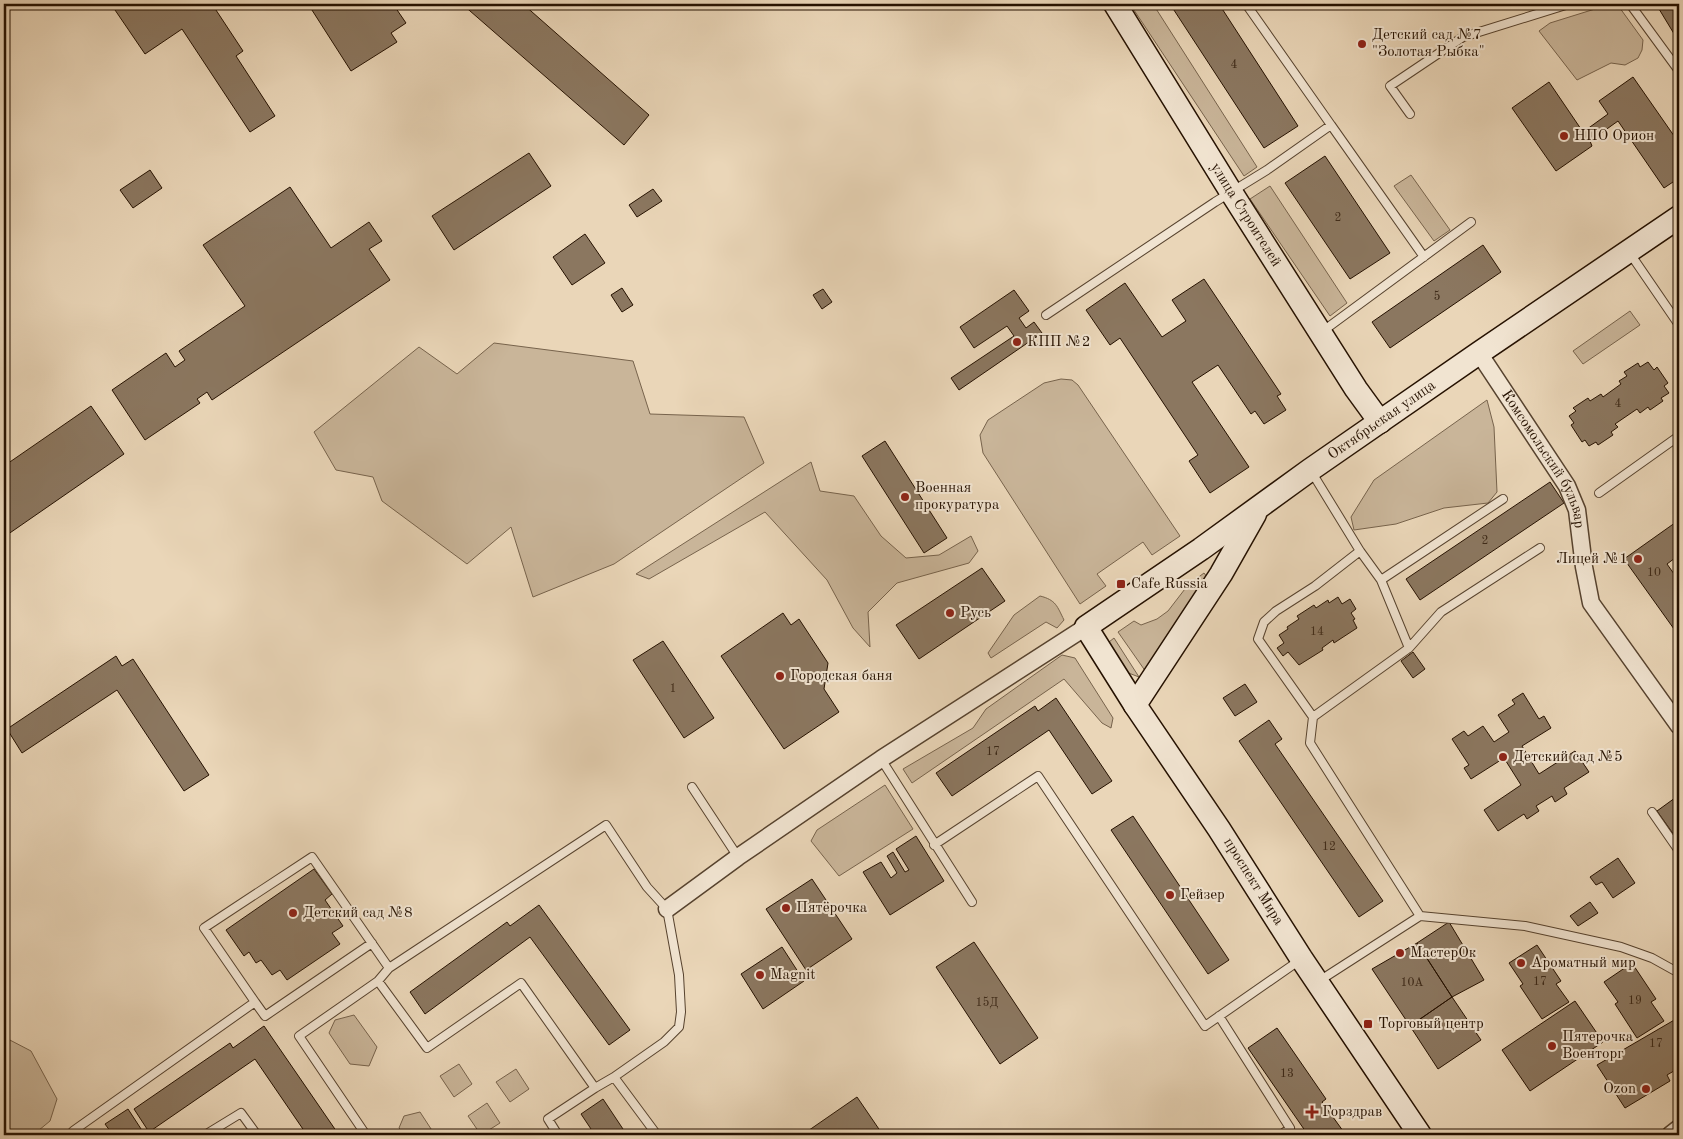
<svg xmlns="http://www.w3.org/2000/svg" width="1683" height="1139" font-family="'Old Standard TT',serif">
	<style>
		.green { fill: #c9b599; stroke: #77634c }
		.building { fill: #8b7760; stroke: #251100 }
		.lines { fill: none; stroke-linecap: round; stroke-linejoin: round }
		.lane-casing { stroke: #56422e; stroke-width: 10 }
		.street-casing { stroke: #56422e; stroke-width: 19 }
		.secondary-casing { stroke: #251100; stroke-width: 25 }
		.lane { stroke: #f1e4d1; stroke-width: 8 }
		.street { stroke: #f1e4d1; stroke-width: 16 }
		.secondary { stroke: #f1e4d1; stroke-width: 22 }
		.poi-dot { fill: #8f2418; stroke: #f1e4d1; stroke-width: 2 }
		.labels { text-anchor: middle; dominant-baseline: central; stroke-width: 4; stroke-linejoin: round; paint-order: stroke }
		.number-label { font-size: 12px; fill: #3e2a18 }
		.poi-label { font-size: 15px; fill: #251100; stroke: #f1e4d1; text-anchor: start }
		.street-label { font-size: 15px; fill: #251100; stroke: #f1e4d1 }
	</style>
	<rect width="100%" height="100%" fill="#ead6b8"/>
	<filter id="stains"><feTurbulence type="fractalNoise" baseFrequency=".004" numOctaves="4"/><feColorMatrix values="0 0 0 0 .2 0 0 0 0 .09 0 0 0 0 .02 0 0 0 .5 -.17"/></filter>
	<radialGradient id="worn" r=".72"><stop offset=".6" stop-color="#630" stop-opacity="0"/><stop offset="1" stop-color="#630" stop-opacity=".3"/></radialGradient>
	<path class="green" d="M1130,4H1153L1257,167L1244,176Z
		M1611,4H1617L1643,40L1642,50L1638,58L1625,65L1611,63L1577,80L1539,31L1550,23Z
		M1411,175L1450,230L1434,241L1394,186Z
		M1270,186L1347,303L1330,316L1250,199Z
		M1630,311L1640,325L1583,364L1573,351Z
		M494,343L633,361L650,414L744,417L764,463L614,564L533,597L511,527L467,564L382,501L373,477L336,470L314,432L419,347L457,374Z
		M1061,379L1072,380L1078,385L1180,536L1152,555L1143,542L1097,574L1106,586L1080,604L983,453L980,435L988,420L1044,383Z
		M1487,400L1494,427L1497,492L1488,503L1444,508L1396,524L1354,530L1351,517L1374,480Z
		M811,462L820,491L854,496L881,536L906,558L939,555L971,536L978,551L969,563L897,583L868,612L870,647L853,628L827,580L765,512L649,579L636,574Z
		M1204,573L1207,577L1146,672L1118,632L1134,621L1141,625L1157,619L1168,611L1188,585Z
		M1040,596C1056,600 1057,606 1064,620L1057,628L1046,622L991,658L988,653L1014,615Z
		M1114,638L1139,677L1126,672L1111,650L1109,642Z
		M1062,655L1075,658L1113,718L1111,728L1102,723L1064,679L912,783L903,769L973,728L986,709Z
		M885,785L913,829L839,876L811,841L817,830Z
		M354,1015L377,1047L369,1066L350,1064L329,1033L335,1020Z
		M6,1038L31,1051L57,1099L50,1121L33,1135H4V1039Z
		M459,1064L472,1084L454,1097L440,1076Z
		M516,1069L529,1089L510,1102L496,1082Z
		M487,1103L500,1123L481,1135L468,1116Z
		M420,1112L435,1135H405L399,1128L404,1116Z"/>
	<path class="building" d="M125,4H144L146,7L150,4H212L243,51L236,56L275,116L250,132L182,29L145,54L115,10Z
		M315,4H393L406,23L391,33L397,42L351,71L310,7Z
		M462,4H523L649,115L624,145Z
		M1170,4H1219L1298,126L1264,148Z
		M1338,4H1349L1341,9Z
		M1656,4H1679V42Z
		M1633,77L1679,143V178L1664,188L1618,121L1590,141L1592,146L1556,171L1512,108L1549,82L1583,132L1608,114L1599,101Z
		M529,153L551,186L454,250L432,216Z
		M1325,156L1390,253L1350,279L1285,183Z
		M150,170L162,188L133,208L120,190Z
		M290,187L331,248L369,222L382,241L369,249L390,280L212,400L207,392L197,399L200,403L145,440L112,390L166,353L175,367L185,360L179,351L245,306L203,245Z
		M653,189L662,201L637,217L629,205Z
		M585,234L605,263L572,285L553,257Z
		M1483,245L1501,272L1390,348L1372,322Z
		M1204,279L1281,394L1277,396L1286,410L1264,424L1255,411L1251,414L1218,365L1192,382L1249,467L1210,493L1189,461L1198,455L1120,338L1110,345L1086,310L1125,283L1162,337L1186,321L1172,300Z
		M622,288L633,305L622,312L611,295Z
		M823,289L832,302L822,309L813,295Z
		M1014,290L1029,311L1019,318L1026,328L1034,322L1042,333L959,390L951,378L1014,336L1007,326L974,348L960,327Z
		M1648,362L1654,370L1657,367L1668,383L1664,386L1669,393L1661,398L1663,401L1650,410L1648,407L1640,413L1637,409L1615,424L1618,427L1611,432L1613,435L1598,445L1596,442L1589,446L1585,440L1582,442L1571,425L1574,423L1569,416L1576,411L1573,408L1588,398L1590,401L1601,394L1603,397L1621,384L1619,381L1627,376L1624,372L1638,363L1640,367Z
		M91,406L124,454L4,537V466Z
		M885,441L947,538L924,553L862,456Z
		M1550,482L1564,503L1420,600L1406,579Z
		M1679,520V555L1667,564L1679,581V636L1624,559Z
		M982,568L1005,601L919,659L896,625Z
		M1338,597L1342,604L1350,599L1356,609L1351,613L1355,619L1353,620L1357,628L1334,643L1333,640L1322,648L1323,650L1299,665L1288,652L1283,656L1277,648L1284,643L1279,635L1288,629L1287,627L1299,619L1297,616L1314,605L1316,608L1328,600L1329,603Z
		M783,613L791,625L799,619L828,663L824,689L839,712L784,749L721,656Z
		M663,641L714,718L684,738L633,660Z
		M1413,652L1425,669L1413,678L1401,661Z
		M116,656L122,666L133,659L209,775L184,791L117,690L22,753L7,729Z
		M1245,684L1257,702L1235,716L1223,698Z
		M1523,693L1539,719L1544,716L1551,728L1522,746L1539,774L1575,751L1589,772L1564,788L1567,794L1555,802L1552,796L1536,806L1539,811L1527,819L1524,814L1498,831L1484,810L1521,785L1504,758L1471,779L1464,768L1469,765L1452,739L1464,731L1468,736L1483,726L1494,742L1509,732L1498,715L1515,704L1512,700Z
		M1056,698L1112,781L1092,794L1049,730L952,796L936,773L1035,706L1038,711Z
		M1269,720L1282,739L1275,744L1383,901L1359,917L1239,741Z
		M1679,795V842L1657,811Z
		M1133,816L1229,960L1208,974L1111,830Z
		M916,836L944,881L890,915L863,872L881,862L891,878L897,873L887,856L893,852L905,872L909,870L896,849Z
		M1618,858L1635,883L1613,898L1602,882L1596,885L1590,877Z
		M314,869L332,894L325,900L343,926L332,933L340,944L287,980L280,970L272,975L261,960L256,963L249,952L244,956L226,930Z
		M812,879L852,939L806,970L766,909Z
		M1590,902L1598,913L1578,926L1570,916Z
		M539,905L630,1030L609,1045L530,937L425,1014L410,992L507,922L510,926Z
		M1449,922L1484,980L1452,997L1417,943Z
		M974,942L1038,1038L1000,1064L936,967Z
		M1417,943L1452,997L1410,1026L1372,969Z
		M1537,945L1561,981L1556,984L1569,1002L1542,1019L1520,986L1523,984L1509,963Z
		M782,947L804,981L763,1009L741,974Z
		M1632,963L1656,999L1651,1002L1664,1021L1637,1038L1615,1004L1618,1002L1604,982Z
		M1452,997L1481,1040L1438,1069L1410,1026Z
		M1575,1001L1603,1042L1530,1091L1502,1050Z
		M1676,1019L1679,1023V1068L1667,1075L1670,1081L1625,1108L1597,1065Z
		M264,1026L339,1135H307L255,1059L149,1132L134,1109L230,1043L233,1048Z
		M1277,1028L1326,1099L1322,1102L1346,1135H1308L1248,1048Z
		M857,1097L883,1135H802Z
		M603,1099L627,1135H595L581,1114Z
		M128,1109L145,1135H113L105,1124Z"/>
	<g class="lines">
		<defs>
			<path id="lane" d="M1246,4L1331,125
				M1630,4L1679,71
				M1410,114L1390,86L1463,37L1569,4
				M1629,252L1679,325
				M1046,315L1215,202L1267,170L1331,125L1424,257
				M1323,331L1471,222
				M1311,471L1360,551L1381,580L1409,648L1313,717L1310,743L1420,916
				M1599,493L1679,436
				M1381,580L1503,499
				M1409,648L1441,612L1540,548
				M1313,717L1258,639L1264,622L1276,611L1315,586L1360,551
				M881,759L972,902
				M692,787L738,857
				M1652,812L1679,851
				M934,845L1038,776L1205,1026L1300,960
				M378,981L427,1048L521,983L595,1088L614,1077
				M1319,981L1420,916L1525,926L1621,947L1652,958L1679,973
				M255,1002L265,1016L372,943
				M1219,1016L1290,1128L1281,1135
				M75,1135L73,1131L255,1002L204,928L312,857L389,968
				M205,1135L241,1113L257,1135
				M366,1135L299,1036L378,981L389,968L606,825L647,887L667,909L679,975L681,1012L679,1027L664,1042L614,1077L657,1135
				M558,1135L548,1119L595,1088"/>
			<g id="street">
				<path id="s1" d="M1479,353L1567,486L1577,510L1584,567L1591,603L1679,726"/>
				<path d="M667,909L738,857L881,759L1086,627"/>
				<path d="M1670,1135L1679,1128"/>
			</g>
			<g id="secondary">
				<path id="s2" d="M1115,4L1231,192L1356,389L1380,422"/>
				<path d="M1135,705L1221,574L1255,514"/>
				<path id="s3" d="M1420,1135L1301,958L1219,829L1135,705L1086,627L1201,549L1310,470L1479,353L1679,217"/>
			</g>
		</defs>
		<use href="#lane" class="lane-casing"/>
		<use href="#street" class="street-casing"/>
		<use href="#secondary" class="secondary-casing"/>
		<use href="#lane" class="lane"/>
		<use href="#street" class="street"/>
		<use href="#secondary" class="secondary"/>
	</g>
	<g class="poi-dot">
		<circle cx="1362" cy="44" r="5"/>
		<circle cx="1564" cy="136" r="5"/>
		<circle cx="1017" cy="342" r="5"/>
		<circle cx="905" cy="497" r="5"/>
		<circle cx="1638" cy="559" r="5"/>
		<rect x="1116" y="579" width="10" height="10" rx="2.5"/>
		<circle cx="950" cy="613" r="5"/>
		<circle cx="780" cy="676" r="5"/>
		<circle cx="1503" cy="757" r="5"/>
		<circle cx="1170" cy="895" r="5"/>
		<circle cx="786" cy="908" r="5"/>
		<circle cx="293" cy="913" r="5"/>
		<circle cx="1400" cy="953" r="5"/>
		<circle cx="1521" cy="963" r="5"/>
		<circle cx="760" cy="975" r="5"/>
		<rect x="1363" y="1019" width="10" height="10" rx="2.5"/>
		<circle cx="1552" cy="1046" r="5"/>
		<circle cx="1646" cy="1089" r="5"/>
		<path d="M1309.5 1104.5h5v5h5v5h-5v5h-5v-5h-5v-5h5z"/>
	</g>
	<g class="labels">
		<g class="number-label">
			<text x="1234" y="65">4</text>
			<text x="1338" y="218">2</text>
			<text x="1437" y="297">5</text>
			<text x="1618" y="404">4</text>
			<text x="1485" y="541">2</text>
			<text x="1654" y="573">10</text>
			<text x="1317" y="632">14</text>
			<text x="673" y="689">1</text>
			<text x="993" y="752">17</text>
			<text x="1329" y="847">12</text>
			<text x="1540" y="982">17</text>
			<text x="1412" y="983">10А</text>
			<text x="1635" y="1001">19</text>
			<text x="987" y="1003">15Д</text>
			<text x="1656" y="1044">17</text>
			<text x="1287" y="1074">13</text>
		</g>
		<g class="poi-label">
			<text x="1372" y="35">Детский сад №7<tspan x="1372" dy="17">"Золотая Рыбка"</tspan></text>
			<text x="1574" y="136">НПО Орион</text>
			<text x="1027" y="342">КПП №2</text>
			<text x="915" y="488">Военная<tspan x="915" dy="17">прокуратура</tspan></text>
			<text x="1628" y="559" text-anchor="end">Лицей №1</text>
			<text x="1131" y="584">Cafe Russia</text>
			<text x="960" y="613">Русь</text>
			<text x="790" y="676">Городская баня</text>
			<text x="1513" y="757">Детский сад №5</text>
			<text x="1180" y="895">Гейзер</text>
			<text x="796" y="908">Пятёрочка</text>
			<text x="303" y="913">Детский сад №8</text>
			<text x="1410" y="953">МастерОк</text>
			<text x="1531" y="963">Ароматный мир</text>
			<text x="770" y="975">Magnit</text>
			<text x="1378" y="1024">Торговый центр</text>
			<text x="1562" y="1037">Пятерочка<tspan x="1562" dy="17">Военторг</tspan></text>
			<text x="1636" y="1089" text-anchor="end">Ozon</text>
			<text x="1322" y="1112">Горздрав</text>
		</g>
		<g class="street-label">
			<text stroke="none"><textPath href="#s2" startOffset="248">улица Строителей</textPath></text>
			<text stroke="none"><textPath href="#s3" startOffset="969">Октябрьская улица</textPath></text>
			<text stroke="none"><textPath href="#s1" startOffset="125">Комсомольский бульвар</textPath></text>
			<text transform="translate(1253 882) rotate(58)">проспект Мира</text>
		</g>
	</g>
	<rect width="1683" height="1139" fill="none" stroke="#ead6b8" stroke-width="20"/>
	<rect x="5" y="5" width="1673" height="1129" fill="none" stroke="#251100" stroke-width="2.5"/>
	<rect x="10" y="10" width="1663" height="1119" fill="none" stroke="#251100"/>
	<rect width="100%" height="100%" filter="url(#stains)"/>
	<rect width="100%" height="100%" fill="url(#worn)"/>
</svg>
